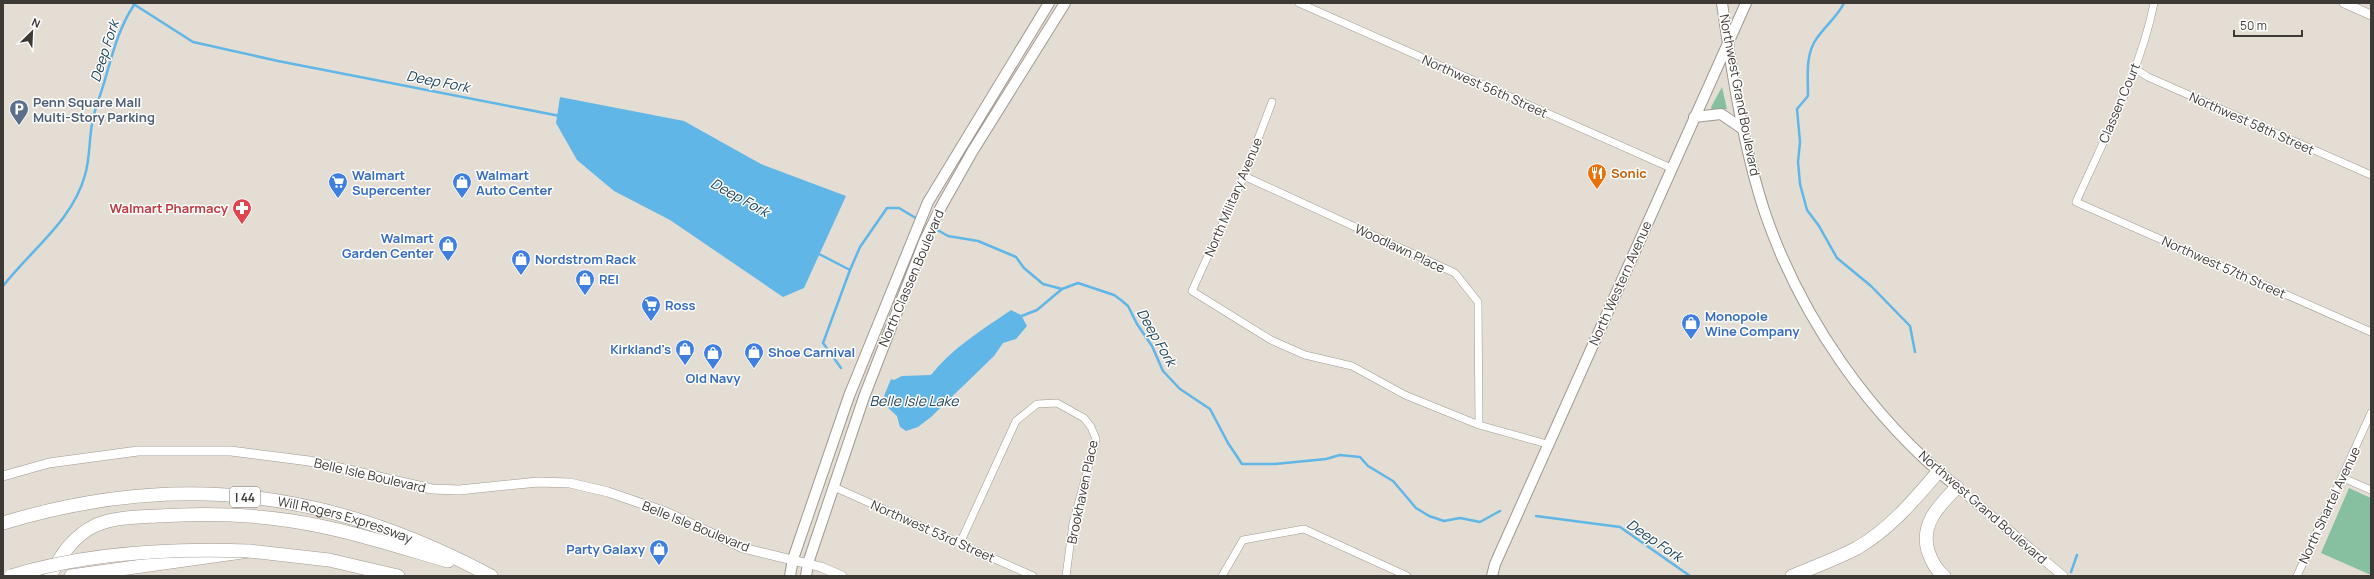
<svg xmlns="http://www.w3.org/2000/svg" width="2374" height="579" font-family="Manrope,sans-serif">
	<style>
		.green { fill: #87c0a1 }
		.water { fill: #60b6e7 }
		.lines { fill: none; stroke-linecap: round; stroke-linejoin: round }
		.stream { stroke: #60b6e7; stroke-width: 2.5 }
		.minor-casing { stroke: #9f9890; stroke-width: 8 }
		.tertiary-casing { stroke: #9f9890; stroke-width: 10 }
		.secondary-casing { stroke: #9f9890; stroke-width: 12 }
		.motorway-casing { stroke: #9f9890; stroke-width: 14 }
		.minor { stroke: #fff; stroke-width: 7 }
		.tertiary { stroke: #fff; stroke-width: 9 }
		.secondary { stroke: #fff; stroke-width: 10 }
		.motorway { stroke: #fff; stroke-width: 13 }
		.motorway-bridge-casing { stroke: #9f9890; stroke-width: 14; stroke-linecap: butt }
		.motorway-bridge { stroke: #fff; stroke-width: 13 }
		.labels { text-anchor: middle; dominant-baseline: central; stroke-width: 3; stroke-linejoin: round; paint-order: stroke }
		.shield { fill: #fff; stroke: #777572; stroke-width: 1 }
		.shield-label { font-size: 12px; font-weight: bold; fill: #3d3a36 }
		.street-label { font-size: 13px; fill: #3d3a36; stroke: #fff }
		.service-label { font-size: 13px; font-weight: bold; fill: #4e5e75; stroke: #fff; text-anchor: start }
		.food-label { font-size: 13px; font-weight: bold; fill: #c56008; stroke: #fff; text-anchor: start }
		.shop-label { font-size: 13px; font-weight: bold; fill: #366cbe; stroke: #fff; text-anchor: start }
		.health-label { font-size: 13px; font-weight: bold; fill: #be3a42; stroke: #fff; text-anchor: end }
		.water-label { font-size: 14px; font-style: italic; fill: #20455a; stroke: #fff }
	</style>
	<rect width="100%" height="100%" fill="#e4ddd4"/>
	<path class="green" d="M1722,87L1727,109L1712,110L1711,107Z
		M2349,488L2371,498V575L2321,553Z"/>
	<path class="water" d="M560,97L684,121L761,164L846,196L804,288L783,297L670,220L614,191L577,160L556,123Z
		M1011,310L1021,315L1027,326L1016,339L1003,343L994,356L931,417L918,427L906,431L900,427L897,416L886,406L887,398L884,396L891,379L894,380L902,376L931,375C952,348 982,330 1011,310Z"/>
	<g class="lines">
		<path class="stream" d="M132,3L193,42L278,61L560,116
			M1844,3C1837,17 1826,25 1817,38C1805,54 1808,77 1808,96L1797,109L1800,142L1798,162L1800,184L1807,210L1819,226L1837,258L1871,286L1910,326L1915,352
			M934,228L948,236L978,241L1016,257L1024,268L1043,284L1062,289L1078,283L1114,295L1121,300L1128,306L1137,324L1152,346L1163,371L1180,389L1210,409L1228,443L1242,464H1275L1326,459L1340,455L1360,457L1368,466L1393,481L1416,508L1429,516L1444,521L1460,518L1480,522L1500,511
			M817,253L850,270L860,247L887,208H899L919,220
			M3,286C31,250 73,220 85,175C90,159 89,140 92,124C94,110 100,97 104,83C112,56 118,29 134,5
			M1019,317L1037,310L1062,289
			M841,368L823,343L850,270
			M1536,516L1620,527L1690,576
			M2071,572L2077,555"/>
		<defs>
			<path id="minor" d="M1299,3L1671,168
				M2154,3C2141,70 2104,139 2076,202L2371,332
				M2134,68L2148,77L2371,175
				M1272,102L1244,176L1192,291L1271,340L1305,355L1352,366L1405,395L1479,425L1547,444
				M1244,176L1455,273L1478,302L1479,425
				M2343,478L2371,490
				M834,487L1033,576
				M960,543L1016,421L1037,404L1057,403L1084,418L1091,427L1096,439L1073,523L1066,576
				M1222,576L1243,540L1304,529L1407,576
				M2297,576L2371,413"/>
			<path id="tertiary" d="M2344,3L2371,15
				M3,476L49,463L138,451H231L309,461L432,489L459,490L538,482L570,483L608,492L666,512L743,548L821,567L842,576
				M1957,487L2063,576"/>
			<path id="secondary" d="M1722,3C1732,73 1743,146 1765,213C1801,318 1870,417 1957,487
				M1694,117L1721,114L1743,129
				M790,576L793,559L849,396L928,202L1049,3
				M806,576L808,563L864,397L924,242L941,207L972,152L1065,3
				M1492,576L1495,564L1746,3"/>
			<g id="motorway">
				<path id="s1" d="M3,523C179,470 330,490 491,576"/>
				<path d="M50,576C61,555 73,536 96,525C115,517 138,517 158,516C202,513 248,514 292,521C345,529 396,546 448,561"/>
				<path d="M71,576L249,551L329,560L398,576"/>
				<path d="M1792,576C1814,567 1836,559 1857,548C1890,529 1914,500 1938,472"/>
				<path d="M1944,576C1936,570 1931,560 1928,551C1920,523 1940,505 1957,487"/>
			</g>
		</defs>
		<use href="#minor" class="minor-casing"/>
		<use href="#tertiary" class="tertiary-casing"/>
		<use href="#secondary" class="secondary-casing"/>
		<use href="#motorway" class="motorway-casing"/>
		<use href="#minor" class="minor"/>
		<use href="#tertiary" class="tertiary"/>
		<use href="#secondary" class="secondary"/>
		<use href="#motorway" class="motorway"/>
		<defs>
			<path id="motorway-bridge" d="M11,576C88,552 170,548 249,551"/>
		</defs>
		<use href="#motorway-bridge" class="motorway-bridge-casing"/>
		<use href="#motorway-bridge" class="motorway-bridge"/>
	</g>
	<defs>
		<symbol id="parking-pin" viewBox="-11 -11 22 30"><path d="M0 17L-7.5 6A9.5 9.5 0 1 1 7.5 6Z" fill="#5c6f8a" stroke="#fff"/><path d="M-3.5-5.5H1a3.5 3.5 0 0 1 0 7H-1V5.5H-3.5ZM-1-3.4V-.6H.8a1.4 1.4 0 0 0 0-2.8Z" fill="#fff"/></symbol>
		<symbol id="restaurant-pin" viewBox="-11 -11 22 30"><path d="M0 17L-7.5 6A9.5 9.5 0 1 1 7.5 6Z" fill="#e8710a" stroke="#fff"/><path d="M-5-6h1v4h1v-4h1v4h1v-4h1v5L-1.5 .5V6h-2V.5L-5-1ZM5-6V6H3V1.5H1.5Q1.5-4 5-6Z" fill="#fff"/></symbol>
		<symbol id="supermarket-pin" viewBox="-11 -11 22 30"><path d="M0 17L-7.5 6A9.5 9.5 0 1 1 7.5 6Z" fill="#3f7fe0" stroke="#fff"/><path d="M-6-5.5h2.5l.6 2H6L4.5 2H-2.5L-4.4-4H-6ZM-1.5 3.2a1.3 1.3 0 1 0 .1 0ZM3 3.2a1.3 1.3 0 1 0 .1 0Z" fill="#fff"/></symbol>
		<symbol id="shop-pin" viewBox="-11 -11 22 30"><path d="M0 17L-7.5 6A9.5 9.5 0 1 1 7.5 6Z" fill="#3f7fe0" stroke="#fff"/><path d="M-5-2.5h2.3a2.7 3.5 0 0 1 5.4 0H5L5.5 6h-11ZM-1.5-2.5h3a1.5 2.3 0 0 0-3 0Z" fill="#fff"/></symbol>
		<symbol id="pharmacy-pin" viewBox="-11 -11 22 30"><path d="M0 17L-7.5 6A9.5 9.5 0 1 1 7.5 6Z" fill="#e0444e" stroke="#fff"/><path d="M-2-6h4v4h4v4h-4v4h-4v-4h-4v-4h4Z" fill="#fff"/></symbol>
	</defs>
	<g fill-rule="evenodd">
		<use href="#parking-pin" x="8" y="98" width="22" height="30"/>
		<use href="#restaurant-pin" x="1586" y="162" width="22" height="30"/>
		<use href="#supermarket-pin" x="327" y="171" width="22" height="30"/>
		<use href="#shop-pin" x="451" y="171" width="22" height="30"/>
		<use href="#pharmacy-pin" x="231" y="197" width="22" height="30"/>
		<use href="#shop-pin" x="437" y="234" width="22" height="30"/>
		<use href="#shop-pin" x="510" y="248" width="22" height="30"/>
		<use href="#shop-pin" x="574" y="268" width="22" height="30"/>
		<use href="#supermarket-pin" x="640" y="294" width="22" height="30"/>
		<use href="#shop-pin" x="1680" y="312" width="22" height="30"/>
		<use href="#shop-pin" x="674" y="338" width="22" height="30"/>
		<use href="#shop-pin" x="743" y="341" width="22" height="30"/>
		<use href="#shop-pin" x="702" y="342" width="22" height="30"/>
		<use href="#shop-pin" x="648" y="538" width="22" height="30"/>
	</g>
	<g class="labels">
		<rect class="shield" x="230" y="487" width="30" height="20" rx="3"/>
		<g class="shield-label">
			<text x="245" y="497">I 44</text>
		</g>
		<g class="street-label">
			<text transform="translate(1485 86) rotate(24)">Northwest 56th Street</text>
			<text transform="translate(1740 95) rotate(79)">Northwest Grand Boulevard</text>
			<text transform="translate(2119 103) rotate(-67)">Classen Court</text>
			<text transform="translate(2252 123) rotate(24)">Northwest 58th Street</text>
			<text transform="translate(1233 197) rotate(-67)">North Military Avenue</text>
			<text transform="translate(1400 248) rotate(25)">Woodlawn Place</text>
			<text transform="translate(2224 267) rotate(24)">Northwest 57th Street</text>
			<text transform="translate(911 278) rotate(-67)">North Classen Boulevard</text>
			<text transform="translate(1620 283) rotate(-66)">North Western Avenue</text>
			<text transform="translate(370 475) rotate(13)">Belle Isle Boulevard</text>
			<text transform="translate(1082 492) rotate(-78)">Brookhaven Place</text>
			<text transform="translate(2329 505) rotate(-65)">North Shartel Avenue</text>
			<text transform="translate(1983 507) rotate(41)">Northwest Grand Boulevard</text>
			<text stroke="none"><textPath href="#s1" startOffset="348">Will Rogers Expressway</textPath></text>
			<text transform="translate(696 526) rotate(22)">Belle Isle Boulevard</text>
			<text transform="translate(933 531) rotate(24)">Northwest 53rd Street</text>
		</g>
		<g class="service-label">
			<text x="33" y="102">Penn Square Mall<tspan x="33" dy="15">Multi-Story Parking</tspan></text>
		</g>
		<g class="food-label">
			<text x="1611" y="173">Sonic</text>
		</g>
		<g class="shop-label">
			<text x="352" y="175">Walmart<tspan x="352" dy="15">Supercenter</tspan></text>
			<text x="476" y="175">Walmart<tspan x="476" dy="15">Auto Center</tspan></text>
			<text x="434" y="238" text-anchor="end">Walmart<tspan x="434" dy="15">Garden Center</tspan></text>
			<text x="535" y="259">Nordstrom Rack</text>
			<text x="599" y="279">REI</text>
			<text x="665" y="305">Ross</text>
			<text x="1705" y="316">Monopole<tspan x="1705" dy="15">Wine Company</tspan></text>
			<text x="671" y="349" text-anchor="end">Kirkland's</text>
			<text x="768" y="352">Shoe Carnival</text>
			<text x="713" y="378" text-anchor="middle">Old Navy</text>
			<text x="645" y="549" text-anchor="end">Party Galaxy</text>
		</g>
		<g class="health-label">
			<text x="228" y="208">Walmart Pharmacy</text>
		</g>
		<g class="water-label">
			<text transform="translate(104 51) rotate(-72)">Deep Fork</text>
			<text transform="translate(438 81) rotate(11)">Deep Fork</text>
			<text transform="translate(740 197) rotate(29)">Deep Fork</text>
			<text transform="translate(1157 337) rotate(60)">Deep Fork</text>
			<text x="914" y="400">Belle Isle Lake</text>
			<text transform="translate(1655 540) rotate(34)">Deep Fork</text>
		</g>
	</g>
	<rect width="2374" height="579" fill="none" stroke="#3d3a36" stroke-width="8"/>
	<g transform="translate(32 32) rotate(24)" stroke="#ffffff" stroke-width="3" paint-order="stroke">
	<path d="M0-3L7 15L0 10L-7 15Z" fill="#3d3a36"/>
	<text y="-6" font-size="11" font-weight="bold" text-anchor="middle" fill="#3d3a36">N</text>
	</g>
	<path d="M2234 30v6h68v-6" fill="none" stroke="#3d3a36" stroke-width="2"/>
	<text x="2240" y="30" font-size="12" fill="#3d3a36" stroke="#ffffff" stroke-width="3" paint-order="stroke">50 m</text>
</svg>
